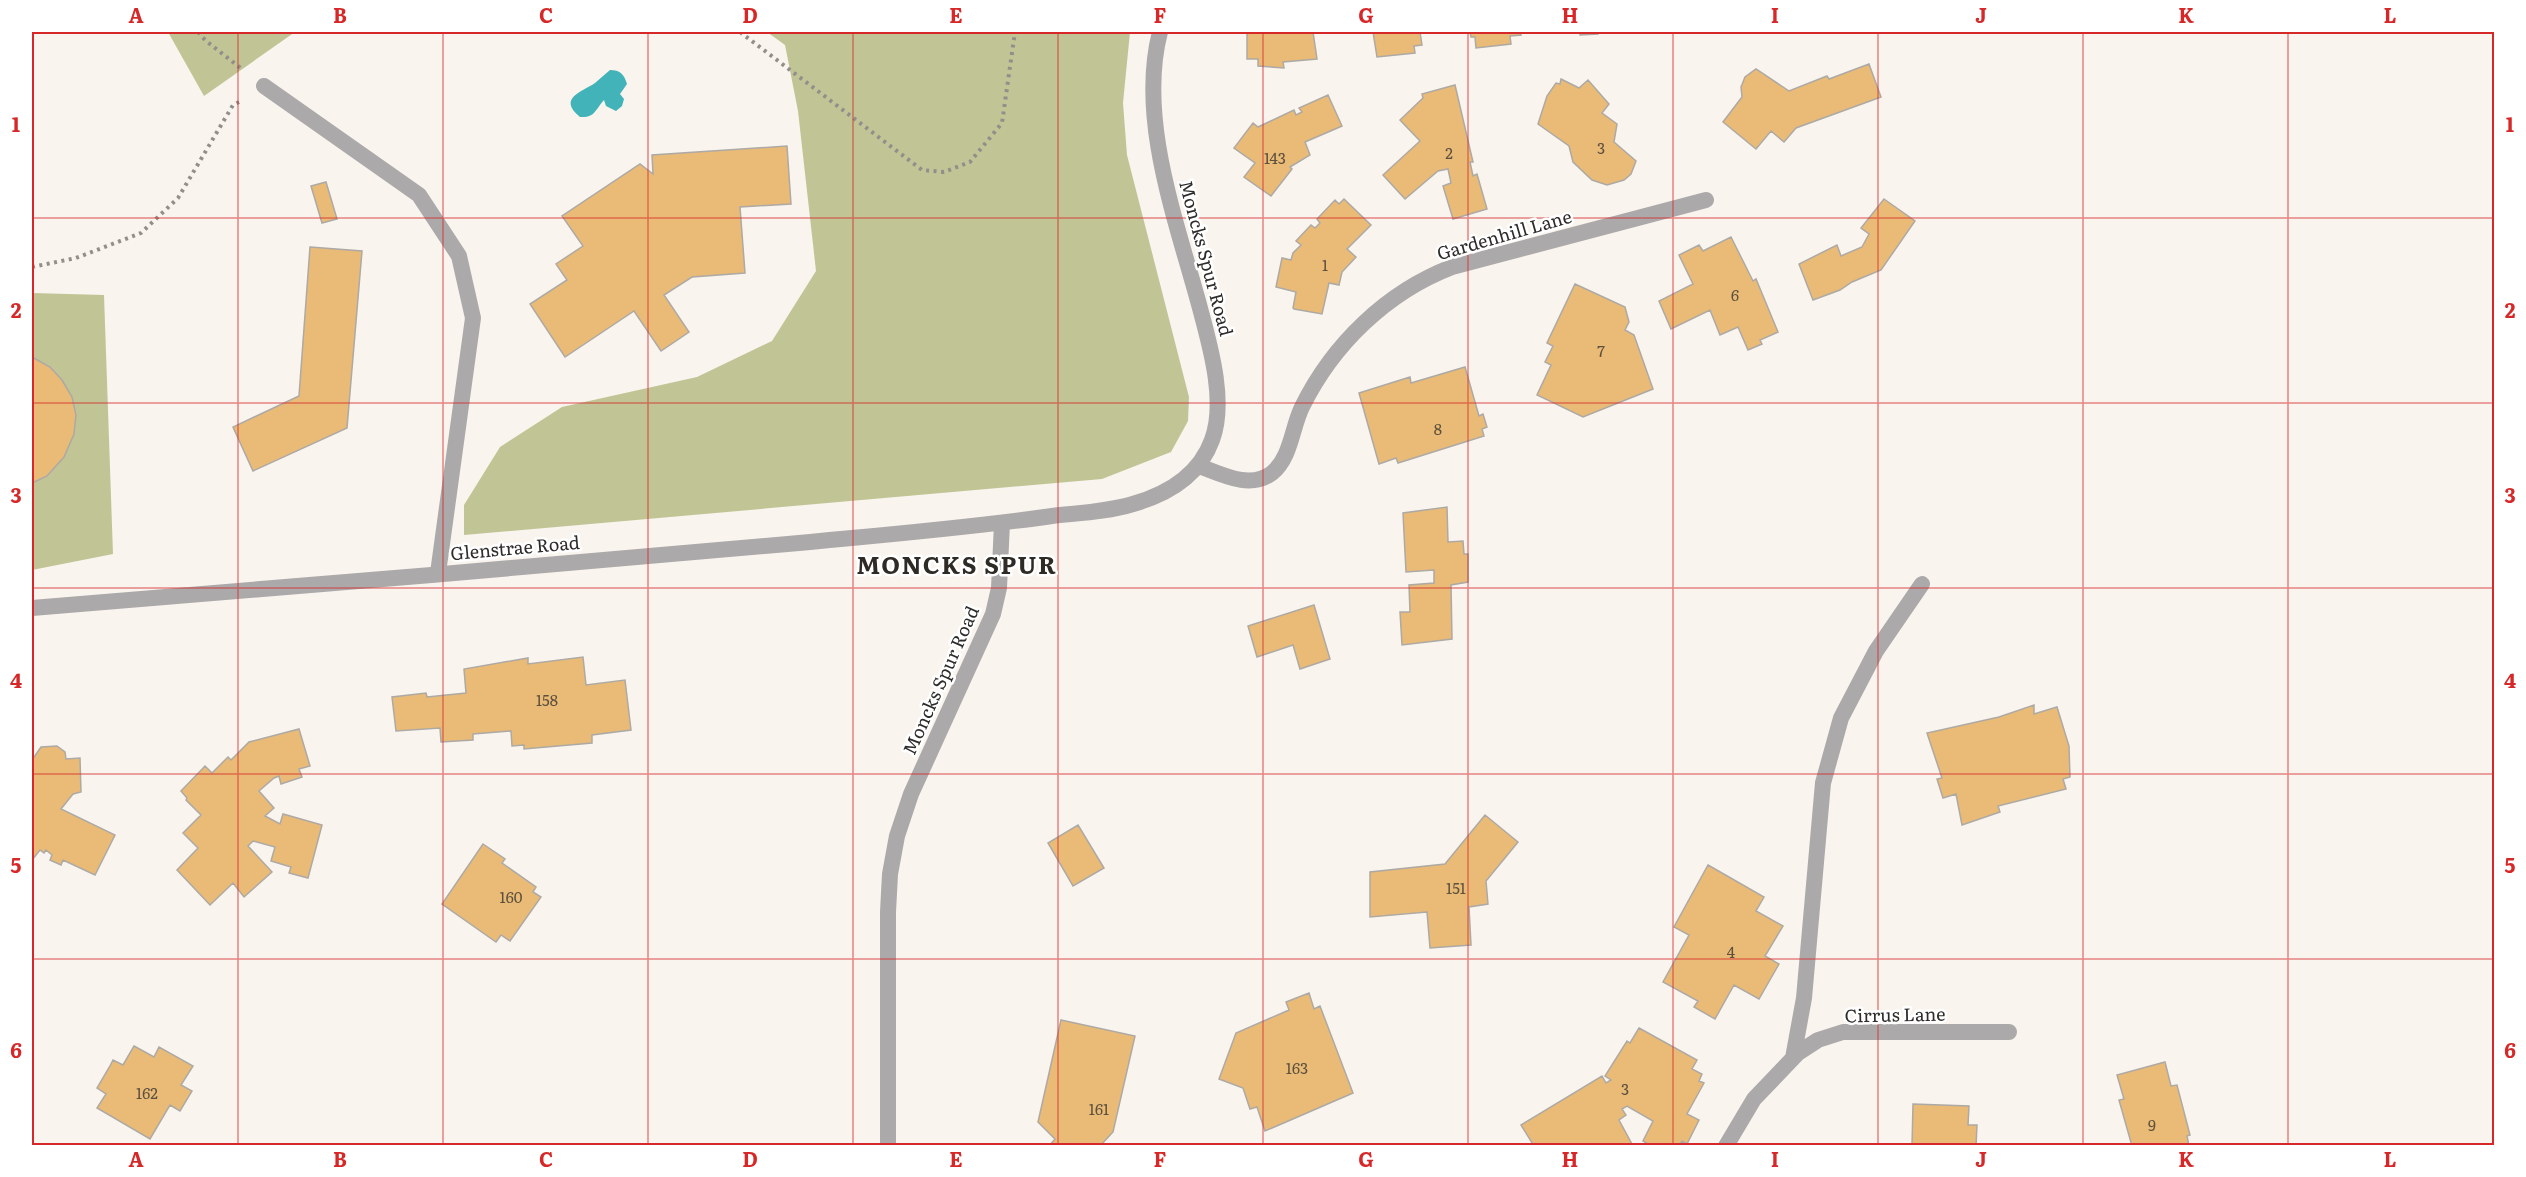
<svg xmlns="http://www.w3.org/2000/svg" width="2526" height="1177" font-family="Literata,serif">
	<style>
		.green { fill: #c1c595 }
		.water { fill: #41b3b9 }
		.building { fill: #eabb77; stroke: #ada9a4; stroke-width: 1.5 }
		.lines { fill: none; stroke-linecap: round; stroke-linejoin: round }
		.path { stroke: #928f8b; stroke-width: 4; stroke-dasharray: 3 4.5; stroke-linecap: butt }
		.service { stroke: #aca9aa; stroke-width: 16 }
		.minor { stroke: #aca9aa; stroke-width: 16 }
		.grid { fill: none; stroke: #d62828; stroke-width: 1.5; stroke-opacity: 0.55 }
		.labels { text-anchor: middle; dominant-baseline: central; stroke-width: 5; stroke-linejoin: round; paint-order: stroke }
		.number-label { font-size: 15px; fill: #5d503d }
		.street-label { font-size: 18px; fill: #2e2c2a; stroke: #fff }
		.district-label { font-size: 24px; font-weight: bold; letter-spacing: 1.5px; fill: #2e2a26; stroke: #fff }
		.neatline { fill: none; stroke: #d62828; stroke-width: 2 }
		.grid-label { font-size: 20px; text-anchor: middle; font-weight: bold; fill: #d62828 }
	</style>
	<rect width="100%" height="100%" fill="#f9f4ee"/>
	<path class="green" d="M168,32H295L204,96Z
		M767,32H1130L1123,103L1127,155L1189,397L1188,421L1171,452L1102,479L464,535V505L500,447L562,407L697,377L772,341L816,271L798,111L785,45Z
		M32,293L104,295L113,554L32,570Z"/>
	<path class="water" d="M610,70C620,70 624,74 627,84L620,94L624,99L622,106L616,111L606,106L604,100C595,110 595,118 580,117C557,98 582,92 595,83C600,79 605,74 610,70Z"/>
	<path class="building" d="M1247,32H1313L1317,59L1283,62L1284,68L1258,66V59H1247Z
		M1373,32H1420L1422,45L1414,46L1415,53L1377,57Z
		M1470,32H1520L1521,35L1510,36L1511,44L1476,48L1475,37H1471Z
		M1572,32H1598V34L1580,35V32Z
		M1869,64L1881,97L1796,128L1784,142L1771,131L1756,149L1723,122L1742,97L1741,87L1745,77L1756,69L1789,91L1827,76L1829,79Z
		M1561,79L1579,88L1588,80L1609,104L1602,113L1617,124L1614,142L1636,161L1631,174L1624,180L1607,185L1592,180L1573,162L1569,146L1538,124L1547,96L1556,83L1560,84Z
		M1455,85L1473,162H1470L1473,176L1477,174L1487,209L1453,219L1443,186L1451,183L1448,169L1438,171L1405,199L1383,175L1420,141L1400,120L1423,98L1422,94Z
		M1328,95L1342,126L1305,142L1310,155L1290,167L1292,169L1271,196L1244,177L1255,163L1234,148L1253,123L1258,127L1294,110L1296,115L1302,112L1299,108Z
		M787,146L791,204L740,207L745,273L692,277L664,295L689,332L661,351L634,311L565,357L530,304L567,280L556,264L583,246L562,216L640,164L653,174L652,155Z
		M326,182L337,219L322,223L311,186Z
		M1344,199L1371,225L1347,249L1356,257L1342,272L1339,285L1329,283L1322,314L1294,309L1293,308L1296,292L1276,287L1282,258L1291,260L1293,253L1301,245L1296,241L1311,225L1315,228L1320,223L1317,219L1335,200L1339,204Z
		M1884,199L1915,221L1881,270L1852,282L1840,290L1813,300L1799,264L1837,245L1841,256L1862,247L1869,234L1861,228Z
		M1731,237L1753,281L1756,279L1778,332L1760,340L1762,344L1748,350L1738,327L1720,335L1710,310L1671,329L1659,301L1693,284L1679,255L1699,245L1703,251Z
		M310,247L362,251L347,428L253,471L233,427L299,396Z
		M1575,284L1625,307L1629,322L1625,330L1634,335L1653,389L1583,417L1537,395L1551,365L1545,362L1553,346L1547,343Z
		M32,357L50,367L62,380L72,397L76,415L74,434L64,457L47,476L32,483Z
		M1465,367L1479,416L1483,414L1487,427L1482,429L1484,436L1398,463L1396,458L1379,464L1359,393L1410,377L1411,383Z
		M1447,507L1448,542L1463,541L1464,554H1468V582L1451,585L1452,639L1402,645L1400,612H1410L1409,585L1434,583V570L1406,572L1403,513Z
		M1314,605L1330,659L1300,669L1293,645L1257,657L1248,626Z
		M583,657L586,685L625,680L631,730L592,735V743L524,749V745L512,746L511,731L473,734V740L441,742L440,728L396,731L392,697L426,693L427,697L466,693L464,669L528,658V664Z
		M2034,705V714L2057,707L2069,746L2070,777L2063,779L2066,789L1998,806L2000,812L1962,825L1956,794L1943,798L1937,779L1942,778L1927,733L1999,717Z
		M299,729L310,766L299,769L302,777L281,784L279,776L274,778L259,791L274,808L265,816L280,824L283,814L322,825L308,878L289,873L291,867L271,861L275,847L253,841L248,846L272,872L244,897L233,883L210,905L177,870L198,848L183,833L201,815L186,800L187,798L181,791L205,766L212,773L228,757L231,760L249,742Z
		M57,746L65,752L66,759L80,758L81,792L73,794L61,809L115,835L95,875L63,860L61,865L50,860L52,855L46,850L44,853L40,850L32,860V760L41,747Z
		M1485,815L1518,842L1486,881L1488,904L1469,907L1471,945L1430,948L1427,912L1370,917V872L1445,864Z
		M1078,825L1104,868L1073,886L1048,843Z
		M483,844L505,859L502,863L536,887L533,892L541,897L510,941L501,935L496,942L442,904Z
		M1708,865L1764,897L1756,911L1783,926L1765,956L1779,964L1759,999L1734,985L1715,1019L1694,1007L1698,1001L1663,982L1689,935L1674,927Z
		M1309,993L1314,1009L1320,1006L1353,1093L1265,1131L1257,1107L1250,1109L1243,1088L1219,1079L1236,1033L1289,1010L1286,1002Z
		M1061,1020L1135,1036L1113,1132L1100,1146H1049L1055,1139L1038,1122Z
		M1639,1028L1697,1060L1692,1069L1702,1074L1699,1081L1704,1083L1687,1114L1699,1120L1687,1144L1682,1141L1679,1146H1651L1643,1141L1653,1121L1627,1106L1622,1109L1626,1115L1619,1120L1633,1146H1534L1521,1125L1602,1076L1606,1083L1611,1080L1605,1076L1627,1041L1630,1043Z
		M134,1046L154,1057L159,1047L193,1066L181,1085L192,1091L180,1111L170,1105L150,1139L97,1108L106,1094L97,1088L110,1066L113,1060L123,1065Z
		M2165,1062L2171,1086L2177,1085L2190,1135L2187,1136L2189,1146H2132L2119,1100L2124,1099L2117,1075Z
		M1913,1104L1969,1106L1968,1125H1977L1976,1146H1912Z"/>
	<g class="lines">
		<path class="path" d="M198,32L205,40L243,70
			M740,32L922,170L944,172L970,162L1002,123L1015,32
			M32,267L76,258L141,233L178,198L233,105L239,102"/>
		<path class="service" d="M264,86L419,195L459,256L473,318L438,573
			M1199,466C1221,474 1250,490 1272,473C1291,458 1292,427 1302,407C1333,344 1387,292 1452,267L1706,200
			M1793,1058L1804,998L1823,783L1841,718L1876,651L1922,584
			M1726,1146L1754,1099L1798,1053L1818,1040L1843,1032H2009"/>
		<path class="minor" d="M32,608C287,586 544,567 799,543C883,535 968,528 1052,516C1078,513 1107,512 1133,504C1168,494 1199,476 1212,440C1226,403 1211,349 1201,312C1178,225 1137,120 1160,32
			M888,1146V912L890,874L897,836L911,794L993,614L999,588L1002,523"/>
	</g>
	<path class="grid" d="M238,32V1146M443,32V1146M648,32V1146M853,32V1146M1058,32V1146M1263,32V1146M1468,32V1146M1673,32V1146M1878,32V1146M2083,32V1146M2288,32V1146M32,218H2494M32,403H2494M32,588H2494M32,774H2494M32,959H2494"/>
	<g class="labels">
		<g class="number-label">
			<text x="1601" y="147">3</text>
			<text x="1449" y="152">2</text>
			<text x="1275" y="157">143</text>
			<text x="1325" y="264">1</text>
			<text x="1735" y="294">6</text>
			<text x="1601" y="350">7</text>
			<text x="1438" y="428">8</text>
			<text x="547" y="699">158</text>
			<text x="1456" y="887">151</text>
			<text x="511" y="896">160</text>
			<text x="1731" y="951">4</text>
			<text x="1297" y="1067">163</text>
			<text x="1625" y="1088">3</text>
			<text x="147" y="1092">162</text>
			<text x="1099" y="1108">161</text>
			<text x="2152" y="1124">9</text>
		</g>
		<g class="street-label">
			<text transform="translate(1504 234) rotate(-16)">Gardenhill Lane</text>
			<text transform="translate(1207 258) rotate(75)">Moncks Spur Road</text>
			<text transform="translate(515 547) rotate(-5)">Glenstrae Road</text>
			<text transform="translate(940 680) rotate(-66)">Moncks Spur Road</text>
			<text transform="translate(1895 1014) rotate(-1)">Cirrus Lane</text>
		</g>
		<g class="district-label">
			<text x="957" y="563">MONCKS SPUR</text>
		</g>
	</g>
	<rect width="2526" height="1177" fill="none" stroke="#ffffff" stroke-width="66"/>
	<rect x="33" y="33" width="2460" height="1111" class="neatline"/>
	<g class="grid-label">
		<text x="136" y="23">A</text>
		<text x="340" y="23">B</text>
		<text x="546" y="23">C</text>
		<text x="750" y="23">D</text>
		<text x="956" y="23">E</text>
		<text x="1160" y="23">F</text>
		<text x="1366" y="23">G</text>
		<text x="1570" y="23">H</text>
		<text x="1775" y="23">I</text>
		<text x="1981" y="23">J</text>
		<text x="2186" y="23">K</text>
		<text x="2390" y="23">L</text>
		<text x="16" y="132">1</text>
		<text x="2510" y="132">1</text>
		<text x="16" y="318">2</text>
		<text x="2510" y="318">2</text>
		<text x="16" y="503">3</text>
		<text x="2510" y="503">3</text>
		<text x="16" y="688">4</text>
		<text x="2510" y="688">4</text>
		<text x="16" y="873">5</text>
		<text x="2510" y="873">5</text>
		<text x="16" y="1058">6</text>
		<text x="2510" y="1058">6</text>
		<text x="136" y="1167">A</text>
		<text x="340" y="1167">B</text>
		<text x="546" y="1167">C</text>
		<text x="750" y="1167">D</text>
		<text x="956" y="1167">E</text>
		<text x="1160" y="1167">F</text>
		<text x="1366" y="1167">G</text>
		<text x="1570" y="1167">H</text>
		<text x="1775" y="1167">I</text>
		<text x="1981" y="1167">J</text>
		<text x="2186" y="1167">K</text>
		<text x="2390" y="1167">L</text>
	</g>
</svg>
